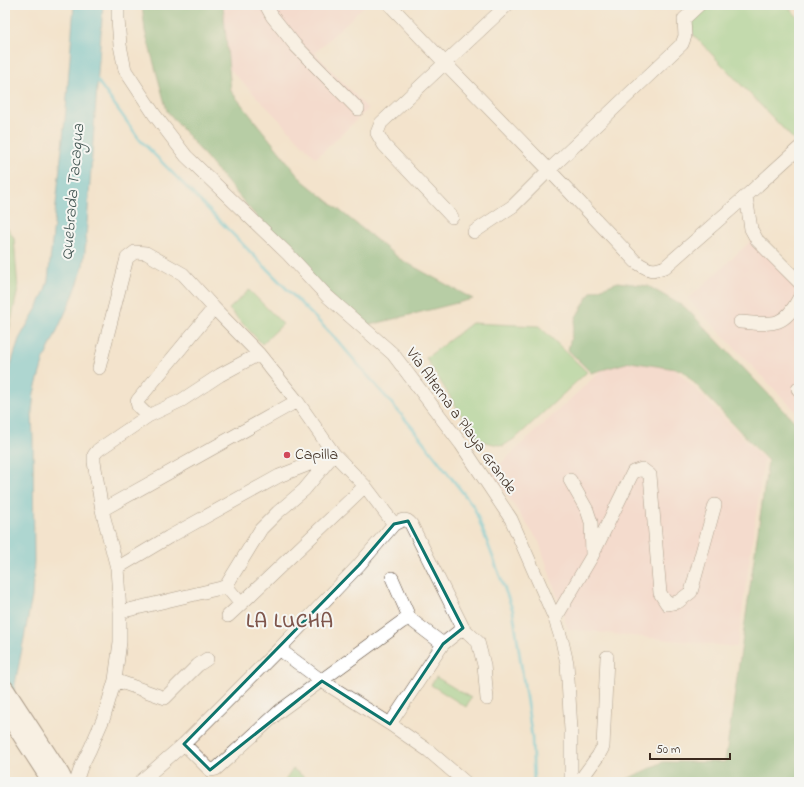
<svg xmlns="http://www.w3.org/2000/svg" width="804" height="787" font-family="'Indie Flower',sans-serif">
	<style>
		.built { fill: #f7d0ce }
		.green { fill: #8ace87; stroke: #627c52 }
		.forest { fill: #6fb174; stroke: #556e49 }
		.water { fill: #5bc5d6; stroke: #4b787a }
		.lines { fill: none; stroke-linecap: round; stroke-linejoin: round }
		.stream { stroke: #5bc5d6; stroke-width: 3 }
		.minor-casing { stroke: #574638; stroke-width: 14 }
		.major-casing { stroke: #574638; stroke-width: 18 }
		.minor { stroke: #fff; stroke-width: 13 }
		.major { stroke: #fff; stroke-width: 16 }
		.marked { fill: none; stroke: #0f766e; stroke-width: 3; stroke-linejoin: round }
		.poi-dot { fill: #d1495b; stroke: #f6f6f2; stroke-width: 1.5 }
		.labels { text-anchor: middle; dominant-baseline: central; stroke-width: 4; stroke-linejoin: round; paint-order: stroke }
		.street-label { font-size: 16px; fill: #3b2a1e; stroke: #f6f6f2 }
		.poi-label { font-size: 16px; fill: #3b2a1e; stroke: #f6f6f2; text-anchor: start }
		.water-label { font-size: 17px; font-style: italic; fill: #455855; stroke: #f6f6f2 }
		.district-label { font-size: 20px; font-weight: bold; letter-spacing: 1px; fill: #7f564c; stroke: #f6f6f2 }
	</style>
	<rect width="100%" height="100%" fill="#f6f6f2"/>
	<filter id="ink" filterUnits="userSpaceOnUse"><feTurbulence type="fractalNoise" baseFrequency=".025" numOctaves="2"/><feDisplacementMap in="SourceGraphic" scale="8" xChannelSelector="R" yChannelSelector="G"/><feConvolveMatrix kernelMatrix="1 2 1 2 8 2 1 2 1" color-interpolation-filters="sRGB"/></filter>
	<filter id="wash" filterUnits="userSpaceOnUse"><feTurbulence type="fractalNoise" baseFrequency=".012" numOctaves="4" result="noise"/><feDisplacementMap in="SourceGraphic" scale="16" xChannelSelector="R" yChannelSelector="G"/><feGaussianBlur stdDeviation="0.9" result="paint"/><feColorMatrix in="noise" values="0 0 0 0 0 0 0 0 0 0 0 0 0 0 0 0 0 1.4 0 .05"/><feComposite in="paint" operator="in"/></filter>
	<g filter="url(#wash)">
		<rect width="100%" height="100%" fill="#f3e3cc"/>
		<path class="built" d="M224,5H365L315,53L368,109L316,158L219,58Z
			M753,239L799,287V415L688,299Z
			M641,334L764,459L737,647L568,629L539,542L491,472Z"/>
		<path class="green" d="M695,5H786L799,18V139L796,142L679,20Z
			M5,224L14,238L18,289L9,331L5,339Z
			M249,290L283,324L262,344L229,309Z
			M472,323L539,326L587,372L517,437L503,446L485,442L473,434L426,358Z
			M436,677L471,698L466,707L431,685Z
			M293,769L311,782H284Z"/>
		<path class="forest" d="M142,5H223L231,91L302,180L400,259L473,299L362,327L288,254L167,111L145,31Z
			M618,282L648,286L686,308L799,426V782H625L627,779L663,762H725L768,461L682,370L630,362L591,373L568,350L576,317L591,292Z"/>
		<path class="water" d="M74,5H103L85,251L83,266L78,283L73,296L44,359L34,393L32,412L33,440L34,561L32,597L5,736V387L13,358L19,339L38,306L45,290L48,280L66,110Z"/>
		<g class="lines">
			<path class="stream" d="M97,80L140,140L337,340L411,426L474,507L513,611L532,737L534,782"/>
		</g>
	</g>
	<g filter="url(#ink)">
		<g class="lines">
			<defs>
				<path id="minor" d="M118,5V19L120,45L125,70L154,114L186,156L288,254L327,296L393,354L461,444L511,519L555,619L562,641L567,663L571,730V782
					M266,5L272,16L295,45L358,109
					M390,5L445,63L549,170L636,262C649,270 651,272 665,267L746,196L799,148
					M746,196L751,229L757,240L799,282
					M452,217L384,145L377,133L381,123L507,5
					M474,232L513,206L549,170L682,44L685,36L684,19L699,5
					M740,322C770,324 784,329 799,298
					M99,368L127,258L135,252L146,253L183,274L214,308L259,354L297,401L334,454L365,486L394,524C401,521 405,517 411,524L463,628L478,642L484,665L487,699
					M798,389L799,390
					M148,416L138,406L137,402L138,400L214,308
					M570,480L587,510L591,522L592,554
					M102,510L297,401
					M117,568L169,537L279,476L333,455
					M392,578L410,619
					M226,586L241,604
					M120,612L221,588L226,586L261,529L278,512L304,490L334,454
					M228,616L241,604L365,486
					M555,619L592,556L633,472L642,469L650,475L660,593L667,604L678,602L691,592L715,505
					M279,649L322,681L390,724L429,751L465,782
					M115,680L165,698L198,665L207,659
					M390,724L443,644L463,628
					M184,744L210,770L216,769L281,710L403,621L410,619L443,644
					M76,782L81,767L90,749L104,717L115,680L120,642V612L117,568L102,510L94,462V455L98,450L148,416L182,400L220,375L259,354
					M140,782L184,744L279,649L359,565L394,524
					M579,782L598,756L603,747L607,657"/>
				<path id="major" d="M5,688L61,774L65,782
					M5,711L51,782"/>
			</defs>
			<use href="#minor" class="minor-casing"/>
			<use href="#major" class="major-casing"/>
			<use href="#minor" class="minor"/>
			<use href="#major" class="major"/>
		</g>
	</g>
	<path d="M0 0H804V787H0ZM408,521L463,628L443,644L390,724L322,681L210,770L184,744L359,565L394,524Z" fill="#f3e3cc" fill-opacity=".55" fill-rule="evenodd"/>
	<path class="marked" d="M408,521L463,628L443,644L390,724L322,681L210,770L184,744L359,565L394,524Z"/>
	<circle class="poi-dot" cx="287" cy="455" r="4"/>
	<g class="labels">
		<g class="street-label">
			<text transform="translate(461 421) rotate(54)">Vía Alterna a Playa Grande</text>
		</g>
		<g class="poi-label">
			<text x="295" y="455">Capilla</text>
		</g>
		<g class="water-label">
			<text transform="translate(73 192) rotate(-85)">Quebrada Tacagua</text>
		</g>
		<g class="district-label">
			<text x="290" y="622">LA LUCHA</text>
		</g>
	</g>
	<rect width="804" height="787" fill="none" stroke="#f6f6f2" stroke-width="20"/>
	<path d="M650 753v6h80v-6" fill="none" stroke="#3b2a1e" stroke-width="2"/>
	<text x="656" y="753" font-size="12" fill="#3b2a1e" stroke="#f6f6f2" stroke-width="3" paint-order="stroke">50 m</text>
</svg>
